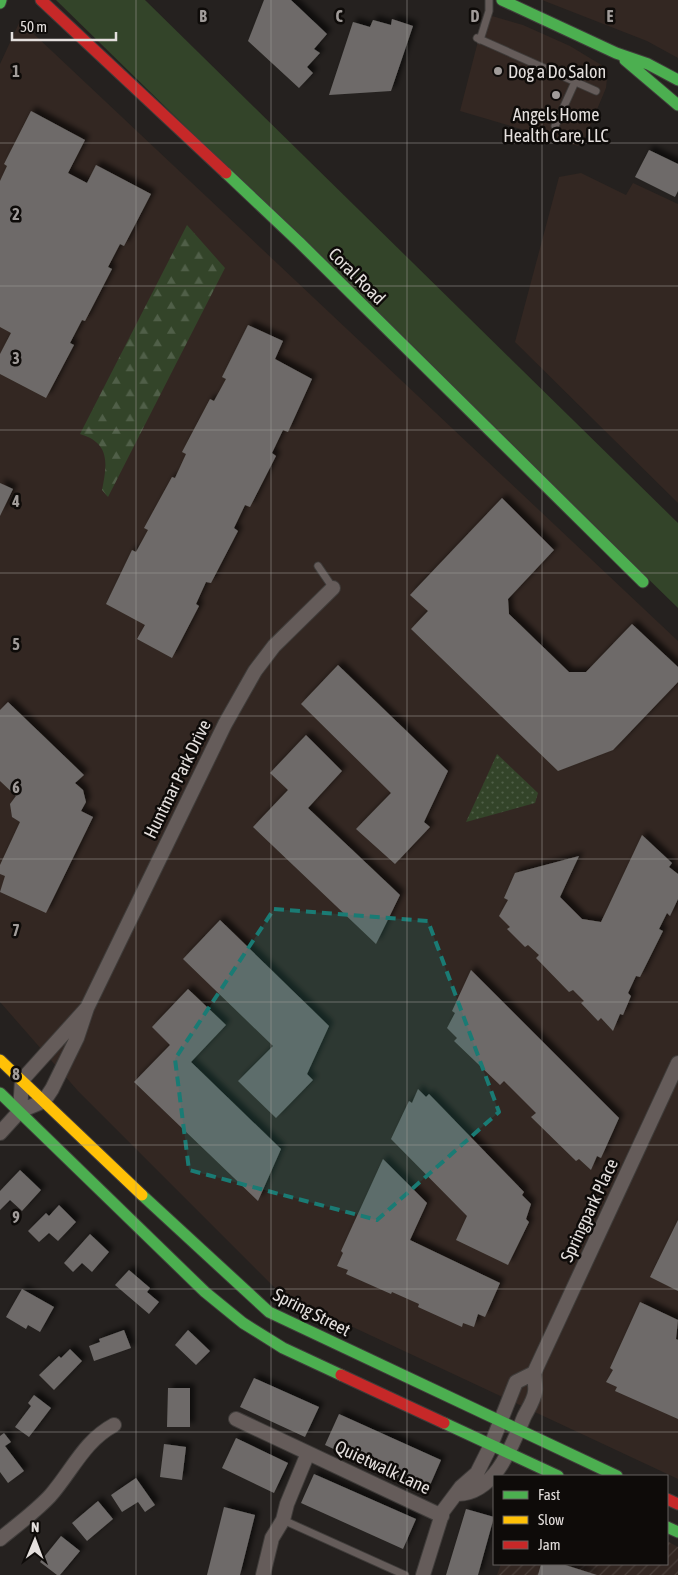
<svg xmlns="http://www.w3.org/2000/svg" width="678" height="1575" font-family="'Asap Condensed',sans-serif">
	<style>
		.built { fill: #332722 }
		.industrial { fill: url(#industrial-furrows) }
		.green { fill: #334429 }
		.forest { fill: url(#forest-firs) }
		.park { fill: url(#park-dots) }
		.building { fill: #6e6b69; filter: url(#shadow) }
		.lines { fill: none; stroke-linecap: round; stroke-linejoin: round }
		.lane-casing { stroke: #3f3c3a; stroke-width: 9 }
		.street-casing { stroke: #3f3c3a; stroke-width: 16 }
		.fast-casing { stroke: #3f3c3a; stroke-width: 13 }
		.slow-casing { stroke: #3f3c3a; stroke-width: 13 }
		.jam-casing { stroke: #3f3c3a; stroke-width: 13 }
		.lane { stroke: #655c5a; stroke-width: 7 }
		.street { stroke: #655c5a; stroke-width: 14 }
		.fast { stroke: #4caf50; stroke-width: 11 }
		.slow { stroke: #ffc107; stroke-width: 11 }
		.jam { stroke: #c62828; stroke-width: 11 }
		.marked { fill: #1a7b74; fill-opacity: 0.2; stroke: #1a7b74; stroke-width: 4; stroke-dasharray: 10 6; stroke-linejoin: round }
		.grid { fill: none; stroke: #a19c9a; stroke-width: 1; stroke-opacity: 0.55 }
		.poi-dot { fill: #a19c9a; stroke: #0e0b09; stroke-width: 2 }
		.labels { text-anchor: middle; dominant-baseline: central; stroke-width: 5; stroke-linejoin: round; paint-order: stroke }
		.poi-label { font-size: 18px; fill: #e4dfdd; stroke: #0e0b09; text-anchor: start }
		.street-label { font-size: 18px; fill: #e4dfdd; stroke: #0e0b09 }
		.grid-label { font-size: 16px; text-anchor: middle; font-weight: bold; fill: #a19c9a; stroke: #0e0b09; stroke-width: 5; stroke-linejoin: round; paint-order: stroke }
	</style>
	<defs>
		<pattern id="industrial-furrows" width="10" height="10" patternUnits="userSpaceOnUse" patternTransform="scale(1.25)"><rect width="10" height="10" fill="#332722"/><path d="M-1 1l2-2M0 10L10 0M9 11l2-2" fill="none" stroke="#473c37"/></pattern>
		<pattern id="forest-firs" width="22" height="20" patternUnits="userSpaceOnUse" patternTransform="scale(1.25)"><rect width="22" height="20" fill="#334429"/><path d="M5 1l3.5 6h-7zM16 11l3.5 6h-7z" fill="#505f48"/></pattern>
		<pattern id="park-dots" width="8" height="8" patternUnits="userSpaceOnUse" patternTransform="scale(1.25)"><rect width="8" height="8" fill="#334429"/><path d="M2 2h.1M6 6h.1" fill="none" stroke="#505f48" stroke-width="1.8" stroke-linecap="round"/></pattern>
		<filter id="shadow"><feDropShadow dx="4.5" dy="-4.5" stdDeviation="2.5" flood-color="#0009"/></filter>
	</defs>
	<rect width="100%" height="100%" fill="#25211f"/>
	<path class="built" d="M542,0H678V58L647,41Z
		M485,14L523,25L570,46L608,69L606,88L585,138L578,146L460,111Z
		M20,21L678,641V1479L280,1293L78,1091L0,1002V64Z
		M581,173L626,195L633,183L678,204V503L515,342L559,177Z"/>
	<path class="industrial" d="M667,1541L678,1547V1575H497L501,1564H667Z"/>
	<path class="green" d="M56,0H145L678,523V608Z"/>
	<path class="forest" d="M187,225L225,268L108,497L102,490C107,465 111,443 80,434Z"/>
	<path class="park" d="M497,754L538,793L535,803L466,822Z"/>
	<path class="building" d="M264,0H291L327,34L314,49L320,53L307,67L313,73L299,88L248,41Z
		M392,19L413,26L391,91L329,95L353,22L370,27L373,20L391,25Z
		M31,111L85,140L68,173L87,183L96,165L151,194L124,246L120,244L108,267L112,269L85,321L82,320L70,343L74,345L46,398L0,374V354L11,333L0,327V181L7,166L4,164Z
		M649,150L678,164V191L675,197L635,177Z
		M248,325L283,341L275,359L312,379L288,432L283,430L272,453L276,456L250,507L245,505L234,528L238,531L211,583L206,582L196,604L199,606L172,658L137,639L145,625L106,604L132,550L136,552L148,530L144,528L172,477L175,478L186,454L182,452L210,399L214,401L226,379L222,377Z
		M0,483L13,489L0,516Z
		M502,498L554,550L508,599L509,614L569,672H586L632,624L678,667V682L613,750L558,771L411,629L428,611L410,595Z
		M338,665L448,771L424,822L430,827L395,864L356,829L391,793L301,704Z
		M8,702L84,775L75,783L83,790L86,802L81,811L93,817L46,913L0,892L5,876L0,874V865L20,822L12,817L10,804L16,796L0,781V710Z
		M306,735L342,771L308,808L400,895L376,944L253,827L288,790L270,773Z
		M642,835L672,863L669,867L678,874V899L670,916L667,913L659,929L663,931L640,977L636,976L628,993L631,996L623,1015L620,1014L613,1031L601,1018L598,1021L581,1003L584,1001L573,990L569,992L536,958L539,955L528,945L525,947L507,929L510,927L499,916L508,900L504,898L515,873L579,856L560,897L582,919L601,922Z
		M220,920L329,1026L307,1074L313,1080L276,1118L238,1081L273,1046L183,959Z
		M471,970L619,1118L601,1158L597,1156L591,1170L579,1159L576,1161L531,1117L536,1113L504,1081L500,1085L454,1041L457,1038L447,1028L455,1013L452,1011Z
		M188,989L226,1025L191,1062L281,1149L258,1201L134,1082L170,1045L152,1027Z
		M418,1089L426,1097L429,1094L524,1192L522,1195L531,1204L526,1219L529,1222L508,1265L456,1240L467,1216L391,1139L409,1101L412,1103Z
		M383,1159L427,1203L410,1240L500,1283L485,1317L478,1314L474,1327L463,1323L462,1327L418,1307L419,1304L392,1292L391,1294L346,1274L348,1270L337,1266L343,1253L341,1251Z
		M20,1170L41,1190L22,1211L10,1200L0,1210V1191Z
		M59,1205L76,1222L58,1241L49,1233L39,1242L28,1231L46,1213L49,1216Z
		M678,1220V1291L650,1277Z
		M90,1234L109,1252L92,1272L82,1263L73,1272L64,1263Z
		M129,1270L150,1288L147,1292L159,1302L149,1314L115,1285Z
		M22,1289L54,1307L40,1332L28,1325L26,1329L6,1317Z
		M640,1302L678,1320L676,1339L678,1340V1419L615,1391L617,1387L606,1382L613,1370L610,1368Z
		M124,1330L131,1348L94,1361L89,1346L100,1342L99,1339Z
		M188,1330L210,1351L196,1365L175,1345Z
		M70,1349L82,1361L54,1390L39,1375L59,1356L61,1358Z
		M254,1378L319,1407L305,1437L240,1407Z
		M168,1388H190V1427H167Z
		M34,1395L51,1408L29,1437L15,1427L31,1406L28,1403Z
		M339,1414L441,1460L427,1492L325,1445Z
		M4,1433L11,1442L5,1446L24,1471L8,1483L0,1472V1436Z
		M236,1438L288,1463L274,1493L222,1468Z
		M164,1444L186,1447L182,1480L160,1477Z
		M314,1474L416,1519L403,1549L301,1503Z
		M136,1478L155,1505L145,1512L138,1502L122,1512L111,1495Z
		M98,1501L113,1519L87,1541L72,1523Z
		M224,1507L255,1515L240,1575H207Z
		M466,1509L494,1517L478,1575H446Z
		M61,1536L80,1551L60,1575H57L40,1562Z
		M541,1564H562L597,1575H538Z"/>
	<g class="lines">
		<defs>
			<path id="lane" d="M477,38L596,91
				M480,40L489,11V0
				M555,126L575,82
				M318,566L333,588
				M283,1520L405,1575"/>
			<path id="street" d="M20,1111L22,1080L86,1009
				M0,1133L20,1111L44,1101L52,1089L77,1038L87,1008L225,724L255,671L274,646L333,588
				M236,1419L442,1516
				M458,1494C495,1493 512,1446 524,1417C528,1409 534,1400 535,1392C536,1386 534,1379 534,1373L678,1063
				M0,1539C17,1525 35,1512 50,1496C72,1471 84,1441 114,1425
				M263,1575L272,1538L283,1520L287,1504L308,1453
				M423,1575L443,1511L461,1487L477,1473L491,1445L516,1382L534,1373"/>
			<path id="fast" d="M502,0L616,53L648,64L678,80
				M0,3L1,0
				M625,60L678,105
				M226,173L299,242L643,582
				M0,1093L205,1292L243,1323L283,1348L341,1375
				M142,1195L269,1312L617,1476
				M444,1423L558,1476
				M667,1527L678,1532"/>
			<path id="slow" d="M0,1060L142,1195"/>
			<path id="jam" d="M41,0L226,173
				M341,1375L444,1423
				M667,1499L678,1504"/>
		</defs>
		<use href="#lane" class="lane-casing"/>
		<use href="#street" class="street-casing"/>
		<use href="#fast" class="fast-casing"/>
		<use href="#slow" class="slow-casing"/>
		<use href="#jam" class="jam-casing"/>
		<use href="#lane" class="lane"/>
		<use href="#street" class="street"/>
		<use href="#fast" class="fast"/>
		<use href="#slow" class="slow"/>
		<use href="#jam" class="jam"/>
	</g>
	<path class="marked" d="M274,909L428,921L499,1112L377,1220L189,1170L175,1059Z"/>
	<path class="grid" d="M136,0V1575M271,0V1575M407,0V1575M542,0V1476M0,143H678M0,286H678M0,430H678M0,573H678M0,716H678M0,859H678M0,1002H678M0,1145H678M0,1289H678M0,1432H678M542,1564V1575"/>
	<g class="poi-dot">
		<circle cx="498" cy="71" r="5"/>
		<circle cx="556" cy="95" r="5"/>
	</g>
	<g class="labels">
		<g class="poi-label">
			<text x="508" y="71">Dog a Do Salon</text>
			<text x="556" y="114" text-anchor="middle">Angels Home<tspan x="556" dy="21">Health Care, LLC</tspan></text>
		</g>
		<g class="street-label">
			<text transform="translate(357 276) rotate(45)">Coral Road</text>
			<text transform="translate(177 779) rotate(-64)">Huntmar Park Drive</text>
			<text transform="translate(589 1210) rotate(-65)">Springpark Place</text>
			<text transform="translate(312 1312) rotate(27)">Spring Street</text>
			<text transform="translate(383 1467) rotate(25)">Quietwalk Lane</text>
		</g>
	</g>
	<g class="grid-label">
		<text x="203" y="22">B</text>
		<text x="339" y="22">C</text>
		<text x="475" y="22">D</text>
		<text x="610" y="22">E</text>
		<text x="16" y="77">1</text>
		<text x="16" y="220">2</text>
		<text x="16" y="364">3</text>
		<text x="16" y="507">4</text>
		<text x="16" y="650">5</text>
		<text x="16" y="793">6</text>
		<text x="16" y="936">7</text>
		<text x="16" y="1080">8</text>
		<text x="16" y="1223">9</text>
	</g>
	<rect x="493" y="1475" width="175" height="90" fill="#0e0b09" stroke="#64605e"/>
	<rect x="503" y="1491" width="25" height="8" fill="#4caf50" stroke="#64605e"/>
	<text x="538" y="1500" font-size="15" fill="#e4dfdd">Fast</text>
	<rect x="503" y="1516" width="25" height="8" fill="#ffc107" stroke="#64605e"/>
	<text x="538" y="1525" font-size="15" fill="#e4dfdd">Slow</text>
	<rect x="503" y="1541" width="25" height="8" fill="#c62828" stroke="#64605e"/>
	<text x="538" y="1550" font-size="15" fill="#e4dfdd">Jam</text>
	<g transform="translate(35 1540) rotate(1)" stroke="#0e0b09" stroke-width="4" paint-order="stroke">
	<path d="M0-4L9 19L0 12L-9 19Z" fill="#e4dfdd"/>
	<text y="-8" font-size="14" font-weight="bold" text-anchor="middle" fill="#e4dfdd">N</text>
	</g>
	<path d="M12 32v8h104v-8" fill="none" stroke="#e4dfdd" stroke-width="2.5"/>
	<text x="20" y="32" font-size="15" fill="#e4dfdd" stroke="#0e0b09" stroke-width="4" paint-order="stroke">50 m</text>
</svg>
